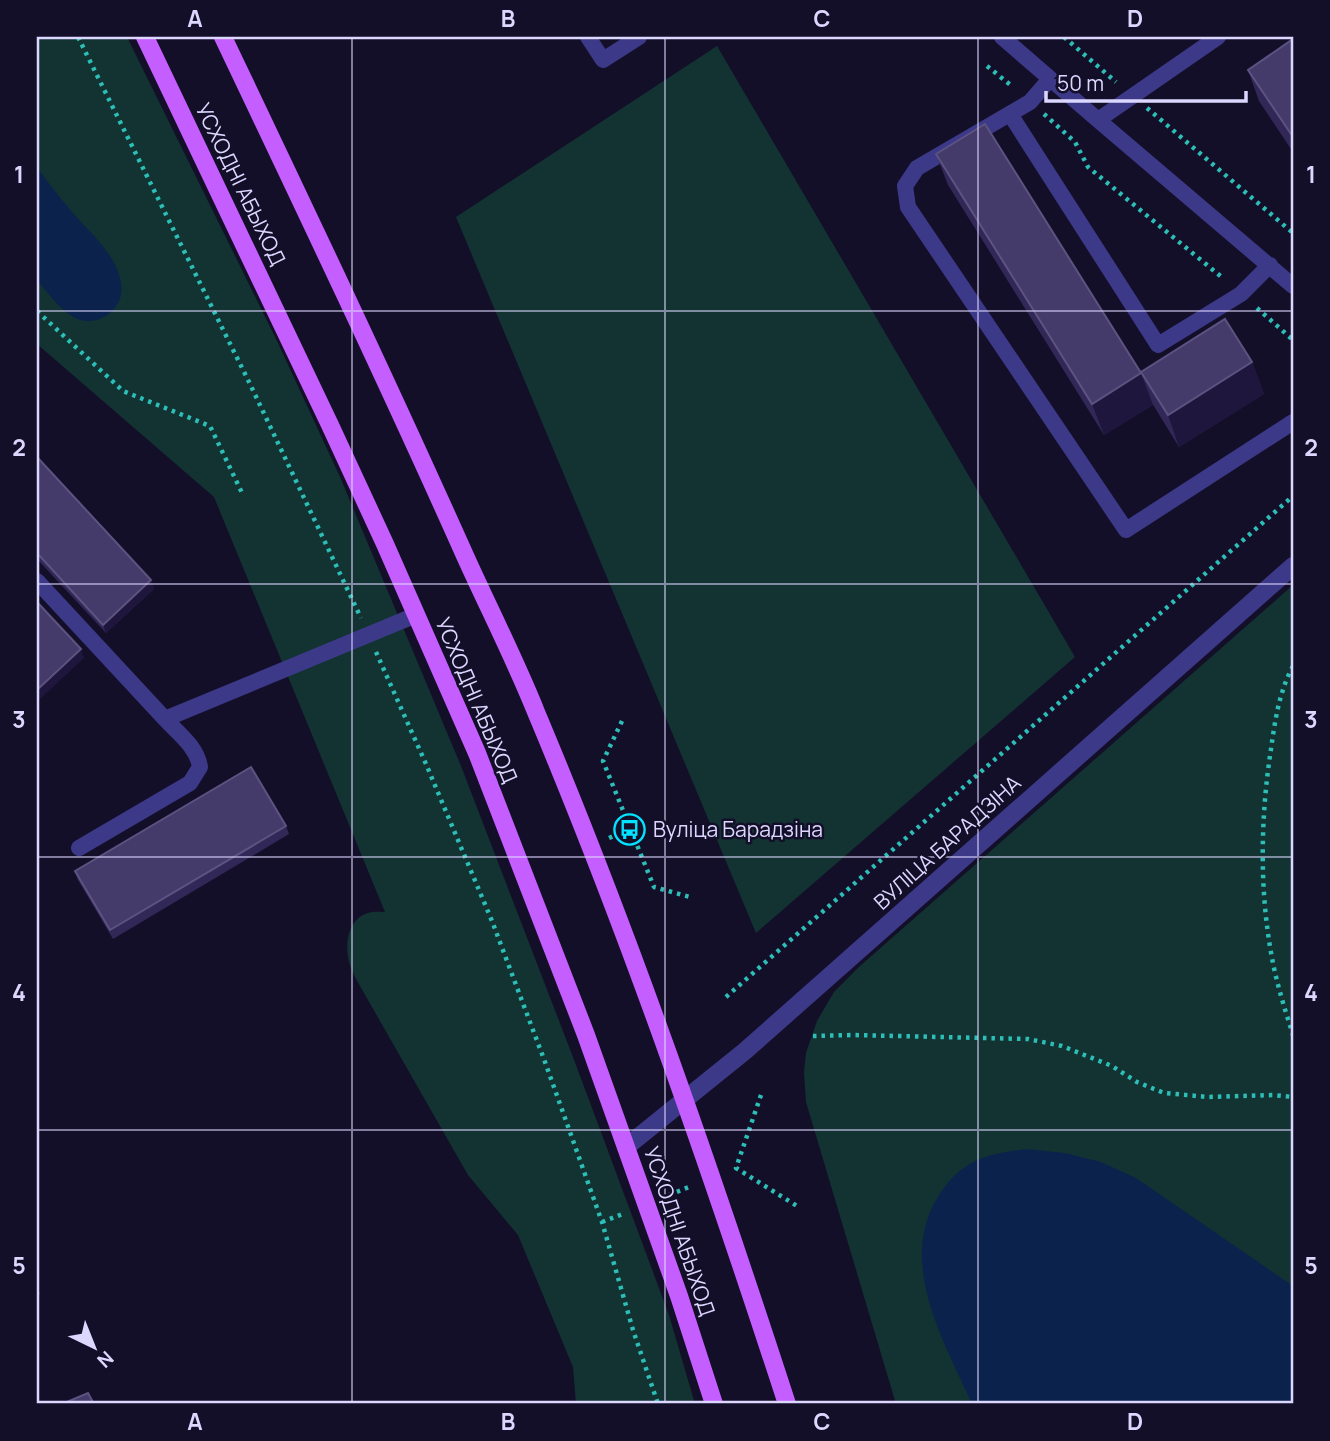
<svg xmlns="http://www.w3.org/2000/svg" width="1330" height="1441" font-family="Manrope,sans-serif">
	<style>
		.green { fill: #123332 }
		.water { fill: #0b224c }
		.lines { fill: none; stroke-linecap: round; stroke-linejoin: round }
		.path { stroke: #2cbeb7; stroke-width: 4.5; stroke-dasharray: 3.5 5; stroke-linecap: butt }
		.service { stroke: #3d3989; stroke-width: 16 }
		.tertiary { stroke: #3d3989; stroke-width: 18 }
		.primary { stroke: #c55eff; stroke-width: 18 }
		.wall { fill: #322858 }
		.shaded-wall { fill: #1e163d }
		.building { fill: #443b6a; stroke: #5c5381; stroke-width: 2 }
		.grid { fill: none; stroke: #dcd7ff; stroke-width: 2; stroke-opacity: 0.55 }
		.labels { text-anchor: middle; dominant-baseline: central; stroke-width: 5; stroke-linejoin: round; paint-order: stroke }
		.street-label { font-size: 21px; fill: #dcd7ff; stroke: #140f29 }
		.poi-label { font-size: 21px; fill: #dcd7ff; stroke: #140f29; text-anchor: start }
		.neatline { fill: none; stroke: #dcd7ff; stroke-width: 2.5 }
		.grid-label { font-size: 23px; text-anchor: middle; font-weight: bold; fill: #dcd7ff }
	</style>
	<rect width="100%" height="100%" fill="#140f29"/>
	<path class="green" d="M37,37H127L278,343L340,477L461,766L576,1065L669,1315L695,1404H576L573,1367L518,1235L468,1175L360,986C356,979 352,972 350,965C344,947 347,919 368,913C373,911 381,912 385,912L214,497L37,344Z
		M717,46L1075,657L756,933L456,217Z
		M1293,585V1404H896L806,1102L804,1072L806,1053L817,1021L834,992L860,966Z"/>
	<path class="water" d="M37,167C50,186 65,204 81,222C94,236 109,250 117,269C120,277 123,286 121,295C117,315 93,327 75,318C60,310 48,293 37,280Z
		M1026,1149L1065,1153L1101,1162L1136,1178L1293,1286V1404H972C944,1341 896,1262 939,1195C962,1160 986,1154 1026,1149Z"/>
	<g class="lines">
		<path class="path" d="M78,37L250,384L361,618
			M1064,37L1116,82
			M987,66L1013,87
			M1147,108L1293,233
			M1044,114L1075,142L1088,167L1224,279
			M1257,308L1293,340
			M37,311L123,391L210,426L243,495
			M376,652L426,764L492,921L545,1062L602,1222L633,1330L658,1404
			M1293,666C1279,692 1275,721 1271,749C1260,820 1259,897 1274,968C1279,991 1286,1013 1293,1035
			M622,721L603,761L654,887L690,897
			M609,838L630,829
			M726,997L1293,496
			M813,1036L853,1035L1028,1039L1062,1046L1112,1066L1137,1082L1164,1093L1208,1097L1273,1095L1293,1097
			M761,1095L736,1168L797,1206
			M669,1195L689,1187
			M602,1222L625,1213"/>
		<path class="service" d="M588,37L603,60L639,37
			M1002,37L1098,120L1293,286
			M1050,79L1030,102L917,168L905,186L908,207L1126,530L1293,422
			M1010,114L1158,345L1241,294L1270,265
			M1098,120L1218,37
			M37,581L165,719L416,615
			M79,848L190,783L200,767C197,747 179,734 165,719"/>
		<path class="tertiary" d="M626,1147L745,1051L1293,566"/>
		<path class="primary" d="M145,37L330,425L385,544L477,753L586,1035L679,1296L714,1404
			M223,37C304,207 385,377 462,549C486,603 514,657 536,712C631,938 711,1171 787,1404"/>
	</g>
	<path class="wall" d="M1293,39V152L1259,101L1248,70Z
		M936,154L1141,373L1252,362L1264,394L1179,447L1152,403L1153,405L1104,435L948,185Z
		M37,457L151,580L154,589L106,633L37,559Z
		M286,826L289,834L113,939L78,880L75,871Z
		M37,1286L40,1294L37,1296Z"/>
	<path class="shaded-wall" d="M1252,362L1264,394L1179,447L1168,415Z
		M1141,373L1153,405L1104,435L1092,404Z
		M151,580L154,589L106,633L103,625Z
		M81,649L84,658L37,702V690Z"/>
	<path class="building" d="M1293,39V137L1248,70Z
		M985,124L1141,373L1092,404L936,154Z
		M1225,319L1252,362L1168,415L1141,372Z
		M37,457L151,580L103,625L37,553Z
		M37,602L81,649L37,690Z
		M251,767L286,826L110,930L75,871Z
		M88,1393L94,1404H62Z"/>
	<path class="grid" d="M352,37V1404M665,37V1404M978,37V1404M37,311H1293M37,584H1293M37,857H1293M37,1130H1293"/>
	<defs>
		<symbol id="bus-ring" viewBox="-11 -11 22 22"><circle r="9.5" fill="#140f29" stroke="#03e3ff" stroke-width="1.5"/><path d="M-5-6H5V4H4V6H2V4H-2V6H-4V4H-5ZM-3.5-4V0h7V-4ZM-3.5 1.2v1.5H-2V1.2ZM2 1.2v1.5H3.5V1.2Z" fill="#03e3ff"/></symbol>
	</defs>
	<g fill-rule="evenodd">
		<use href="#bus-ring" x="612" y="812" width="35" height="35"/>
	</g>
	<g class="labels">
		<g class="street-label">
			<text transform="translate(241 184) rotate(64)">УСХОДНІ АБЫХОД</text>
			<text transform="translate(477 700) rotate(67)">УСХОДНІ АБЫХОД</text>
			<text transform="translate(947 842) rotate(-42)">ВУЛІЦА БАРАДЗІНА</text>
			<text transform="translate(680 1231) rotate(71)">УСХОДНІ АБЫХОД</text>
		</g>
		<g class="poi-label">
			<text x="653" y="829">Вуліца Барадзіна</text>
		</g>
	</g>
	<rect width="1330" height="1441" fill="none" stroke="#140f29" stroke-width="77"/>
	<g transform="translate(94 1347) rotate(137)" stroke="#140f29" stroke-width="5" paint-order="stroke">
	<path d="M0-5L12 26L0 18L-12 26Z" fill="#dcd7ff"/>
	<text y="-10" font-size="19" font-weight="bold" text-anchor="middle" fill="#dcd7ff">N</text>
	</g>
	<path d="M1046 91v10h200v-10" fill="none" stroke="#dcd7ff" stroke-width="3.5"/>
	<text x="1057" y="91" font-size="21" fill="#dcd7ff" stroke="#140f29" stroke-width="5" paint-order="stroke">50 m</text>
	<rect x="38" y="38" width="1254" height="1364" class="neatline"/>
	<g class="grid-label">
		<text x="195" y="27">A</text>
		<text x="508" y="27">B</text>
		<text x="822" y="27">C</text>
		<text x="1135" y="27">D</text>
		<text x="19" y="183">1</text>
		<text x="1311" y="183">1</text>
		<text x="19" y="456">2</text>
		<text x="1311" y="456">2</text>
		<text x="19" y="728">3</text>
		<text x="1311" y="728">3</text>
		<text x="19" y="1001">4</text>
		<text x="1311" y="1001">4</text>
		<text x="19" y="1274">5</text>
		<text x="1311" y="1274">5</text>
		<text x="195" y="1430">A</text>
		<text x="508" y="1430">B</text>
		<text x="822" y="1430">C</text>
		<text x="1135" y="1430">D</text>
	</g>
</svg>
